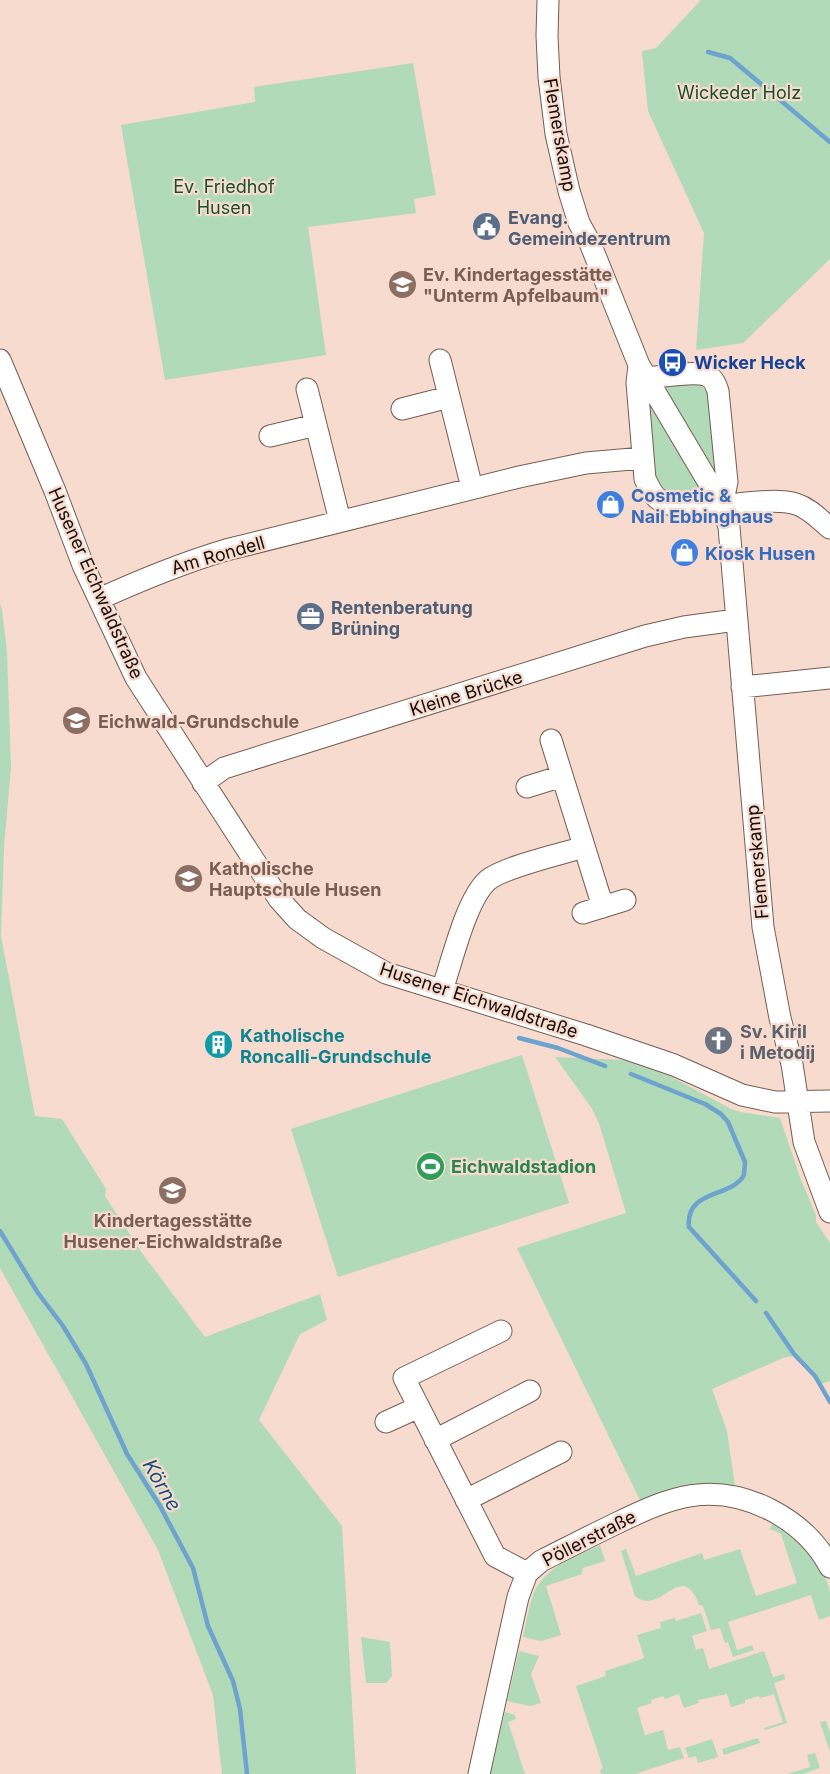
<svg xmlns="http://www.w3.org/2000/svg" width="830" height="1774" font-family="Inter,sans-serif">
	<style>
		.green { fill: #b0dab8 }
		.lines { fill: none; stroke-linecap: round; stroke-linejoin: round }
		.stream { stroke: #6ea2cf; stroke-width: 4.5 }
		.minor-casing { stroke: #755d52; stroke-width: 23 }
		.minor { stroke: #fff; stroke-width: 21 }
		.labels { text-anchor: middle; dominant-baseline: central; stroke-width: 4.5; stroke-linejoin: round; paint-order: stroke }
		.park-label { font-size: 18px; fill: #155329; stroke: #f7dbce }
		.street-label { font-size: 18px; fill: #160d09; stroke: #f7dbce }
		.service-label { font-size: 18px; font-weight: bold; fill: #4e5e75; stroke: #f7dbce; text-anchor: start }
		.education-label { font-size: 18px; font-weight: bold; fill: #785e54; stroke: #f7dbce; text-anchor: start }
		.transit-label { font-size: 18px; font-weight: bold; fill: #164399; stroke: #f7dbce; text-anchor: start }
		.shop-label { font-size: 18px; font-weight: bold; fill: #366cbe; stroke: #f7dbce; text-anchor: start }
		.worship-label { font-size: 18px; font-weight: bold; fill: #5b616d; stroke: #f7dbce; text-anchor: start }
		.culture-label { font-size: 18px; font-weight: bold; fill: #0d838f; stroke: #f7dbce; text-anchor: start }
		.leisure-label { font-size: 18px; font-weight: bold; fill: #27864d; stroke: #f7dbce; text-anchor: start }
		.water-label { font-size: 20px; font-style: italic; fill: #16527d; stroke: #f7dbce }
	</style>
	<rect width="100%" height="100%" fill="#f7dbce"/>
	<path class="green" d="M701,0H830V259L743,343L696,350L704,233L648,111L642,51L656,48Z
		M413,63L436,195L414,199L416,213L308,227L326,355L165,380L121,125L255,102L254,87Z
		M694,383L702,386L708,393L716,478L660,387Z
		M650,400L707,495C684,496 670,503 656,481Z
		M0,604L2,610L7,652L11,767L4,846L1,936L35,1116L62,1119L106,1189L105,1196L142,1253L205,1337L320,1294L327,1320L300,1334L259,1420L342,1526L356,1774H222L213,1695L158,1550L0,1268Z
		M522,1055L569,1203L338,1277L291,1129Z
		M555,1057L623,1060L670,1076L731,1109L741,1112L780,1118L801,1180L816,1215V1222L830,1243V1381L821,1384L793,1356L783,1358L712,1389L727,1431L735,1486C693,1481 679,1487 640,1500L517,1248L626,1213L599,1123L591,1107Z
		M772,1524C795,1537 825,1565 830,1592C830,1600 830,1609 830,1616L819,1620L811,1595L728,1622L737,1650L752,1645L754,1650L733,1657L728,1642L725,1643L720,1628L711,1630L703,1606L699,1605C682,1557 661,1618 635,1596L621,1551L626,1549L636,1576L702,1553L704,1560L740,1549L756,1596L797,1583L781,1534L770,1529Z
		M600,1545L605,1561L583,1568L582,1574L546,1586L561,1635L541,1641L523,1637C526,1624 528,1609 533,1595C544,1567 575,1557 600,1545Z
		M701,1613L707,1631L692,1636L696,1650L703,1648L709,1669L764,1651L773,1677L784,1674L785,1679L774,1683L787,1723L765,1730L764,1728L783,1722L774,1694L760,1698L759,1696L745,1700V1703L731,1707L727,1694L698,1700L699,1703L684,1708L679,1694L665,1699L663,1696L651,1700L652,1703L637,1708L645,1735L663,1730L668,1750L680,1747L684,1758L635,1774H601L600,1770L603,1768L576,1686L606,1676L605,1671L642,1659L644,1657L637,1635L661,1628L660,1622L675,1618L676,1621Z
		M361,1637L390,1642L392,1676L386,1683H366Z
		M519,1651L539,1656L531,1674L541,1703L530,1706L507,1701Z
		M505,1712L515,1715L516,1719L508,1722L525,1774H490Z
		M826,1721L830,1733V1752L820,1722Z
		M758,1738L760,1743L724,1755L722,1749Z
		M712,1739L718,1757L698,1763L696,1756L689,1758L685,1748Z
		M815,1753L820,1768L802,1774H787L810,1767L807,1755Z"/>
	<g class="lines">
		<path class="stream" d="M708,52L730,58L830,142
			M519,1038L558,1048L605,1066
			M631,1074L705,1104L721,1114L728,1122L745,1162L744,1175C732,1198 685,1189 689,1227L756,1301
			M0,1231L38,1293L63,1326L86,1364L127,1454L160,1506L193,1568L208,1626L233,1681L240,1709L247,1774
			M766,1313L794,1354L815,1376L830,1402"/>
		<defs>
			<path id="minor" d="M548,0L547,36L549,77L556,134L569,191L579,223L590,243L639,365L722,505L729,527L763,927L780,1018L792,1064L804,1142L830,1212
				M0,360L55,491L83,565L136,678L279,899L297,919L323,938L386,973L586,1035L674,1065L742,1095L775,1102L830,1101
				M440,360L472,488
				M639,365L637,383L645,479C649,486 651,493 657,498C686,521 759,493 796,504C809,508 819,519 830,528
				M646,378C661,377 696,370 708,376C714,379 716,385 718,391L727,482L722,505
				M307,389L340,521
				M402,409L449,397
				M270,436L316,425
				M99,599C141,580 182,563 226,550L519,477L586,463L643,458
				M742,687L830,678
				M551,740L603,907
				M203,783L224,768L645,636L684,627L736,620
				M527,787L562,776
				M583,913L625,900
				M442,990C452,962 466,899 488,880C504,867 561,854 584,847
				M501,1331L404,1378L495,1556L527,1573
				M386,1422L419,1407
				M435,1440L530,1391
				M466,1500L561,1452
				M479,1774L518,1597L527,1573L541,1561C565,1549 590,1536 615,1524C670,1497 712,1480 771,1510C796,1523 817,1542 830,1567"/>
		</defs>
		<use href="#minor" class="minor-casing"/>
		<use href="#minor" class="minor"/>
	</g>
	<defs>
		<symbol id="civic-disc" viewBox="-11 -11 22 22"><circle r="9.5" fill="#5c6f8a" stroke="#f7dbce"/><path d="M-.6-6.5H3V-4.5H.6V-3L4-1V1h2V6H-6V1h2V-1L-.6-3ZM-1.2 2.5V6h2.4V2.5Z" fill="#fff"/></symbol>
		<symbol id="school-disc" viewBox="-11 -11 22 22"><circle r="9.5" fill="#8d6e63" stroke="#f7dbce"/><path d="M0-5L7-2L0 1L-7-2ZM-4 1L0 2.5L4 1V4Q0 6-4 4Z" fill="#fff"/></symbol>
		<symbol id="bus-disc" viewBox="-11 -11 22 22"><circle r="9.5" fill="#1a4fb4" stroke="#f7dbce"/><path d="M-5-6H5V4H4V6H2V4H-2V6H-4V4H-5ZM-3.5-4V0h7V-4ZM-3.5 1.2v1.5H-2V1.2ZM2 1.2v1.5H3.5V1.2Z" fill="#fff"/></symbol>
		<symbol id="shop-disc" viewBox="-11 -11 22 22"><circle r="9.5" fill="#3f7fe0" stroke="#f7dbce"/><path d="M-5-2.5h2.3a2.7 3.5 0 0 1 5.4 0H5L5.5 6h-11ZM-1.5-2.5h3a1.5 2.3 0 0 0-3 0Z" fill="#fff"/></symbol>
		<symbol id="office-disc" viewBox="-11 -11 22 22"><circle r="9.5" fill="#5c6f8a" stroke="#f7dbce"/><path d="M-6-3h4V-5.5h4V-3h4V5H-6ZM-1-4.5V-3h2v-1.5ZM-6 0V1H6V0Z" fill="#fff"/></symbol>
		<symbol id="church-disc" viewBox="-11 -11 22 22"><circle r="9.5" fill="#6b7280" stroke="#f7dbce"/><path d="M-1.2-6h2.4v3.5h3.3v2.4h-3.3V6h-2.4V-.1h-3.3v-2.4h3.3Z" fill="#fff"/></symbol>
		<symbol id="building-disc" viewBox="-11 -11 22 22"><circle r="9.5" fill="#0f9aa8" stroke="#f7dbce"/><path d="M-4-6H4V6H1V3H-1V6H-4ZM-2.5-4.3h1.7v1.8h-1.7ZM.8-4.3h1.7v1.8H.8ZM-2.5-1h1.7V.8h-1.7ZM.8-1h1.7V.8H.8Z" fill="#fff"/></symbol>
		<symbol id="stadium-disc" viewBox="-11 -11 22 22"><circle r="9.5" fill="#2e9e5b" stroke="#f7dbce"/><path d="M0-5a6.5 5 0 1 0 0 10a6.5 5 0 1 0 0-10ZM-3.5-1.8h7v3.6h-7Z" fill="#fff"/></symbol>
	</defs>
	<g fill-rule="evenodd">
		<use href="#civic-disc" x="470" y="210" width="33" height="33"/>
		<use href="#school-disc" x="386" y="268" width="33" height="33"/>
		<use href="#bus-disc" x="656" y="346" width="33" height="33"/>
		<use href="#shop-disc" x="594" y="488" width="33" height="33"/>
		<use href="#shop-disc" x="668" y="536" width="33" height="33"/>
		<use href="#office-disc" x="294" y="600" width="33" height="33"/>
		<use href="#school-disc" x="60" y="704" width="33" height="33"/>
		<use href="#school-disc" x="172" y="862" width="33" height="33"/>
		<use href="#church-disc" x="702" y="1024" width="33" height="33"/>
		<use href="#building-disc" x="202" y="1028" width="33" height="33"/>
		<use href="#stadium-disc" x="414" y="1150" width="33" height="33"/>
		<use href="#school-disc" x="156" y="1174" width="33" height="33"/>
	</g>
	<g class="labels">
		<g class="park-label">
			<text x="739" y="92">Wickeder Holz</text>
			<text x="224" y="186">Ev. Friedhof<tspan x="224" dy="21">Husen</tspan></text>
		</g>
		<g class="street-label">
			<text transform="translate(560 135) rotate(80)">Flemerskamp</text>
			<text transform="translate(218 555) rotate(-16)">Am Rondell</text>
			<text transform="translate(96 583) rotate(66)">Husener Eichwaldstraße</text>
			<text transform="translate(466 693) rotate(-17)">Kleine Brücke</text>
			<text transform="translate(757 862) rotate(-95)">Flemerskamp</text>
			<text transform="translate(479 1000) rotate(18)">Husener Eichwaldstraße</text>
			<text transform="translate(589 1538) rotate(-27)">Pöllerstraße</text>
		</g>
		<g class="service-label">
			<text x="508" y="217">Evang.<tspan x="508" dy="21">Gemeindezentrum</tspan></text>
			<text x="331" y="607">Rentenberatung<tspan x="331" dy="21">Brüning</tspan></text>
		</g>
		<g class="education-label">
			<text x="423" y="274">Ev. Kindertagesstätte<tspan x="423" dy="21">"Unterm Apfelbaum"</tspan></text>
			<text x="98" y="721">Eichwald-Grundschule</text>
			<text x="209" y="868">Katholische<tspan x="209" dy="21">Hauptschule Husen</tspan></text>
			<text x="173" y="1220" text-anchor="middle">Kindertagesstätte<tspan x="173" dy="21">Husener-Eichwaldstraße</tspan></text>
		</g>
		<g class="transit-label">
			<text x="694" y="362">Wicker Heck</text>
		</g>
		<g class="shop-label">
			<text x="631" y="495">Cosmetic &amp;<tspan x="631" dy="21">Nail Ebbinghaus</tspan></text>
			<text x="705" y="553">Kiosk Husen</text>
		</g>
		<g class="worship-label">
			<text x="740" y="1031">Sv. Kiril<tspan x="740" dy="21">i Metodij</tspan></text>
		</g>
		<g class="culture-label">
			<text x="240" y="1035">Katholische<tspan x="240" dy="21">Roncalli-Grundschule</tspan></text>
		</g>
		<g class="leisure-label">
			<text x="451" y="1166">Eichwaldstadion</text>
		</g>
		<g class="water-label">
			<text transform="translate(162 1485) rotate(60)">Körne</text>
		</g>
	</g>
</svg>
